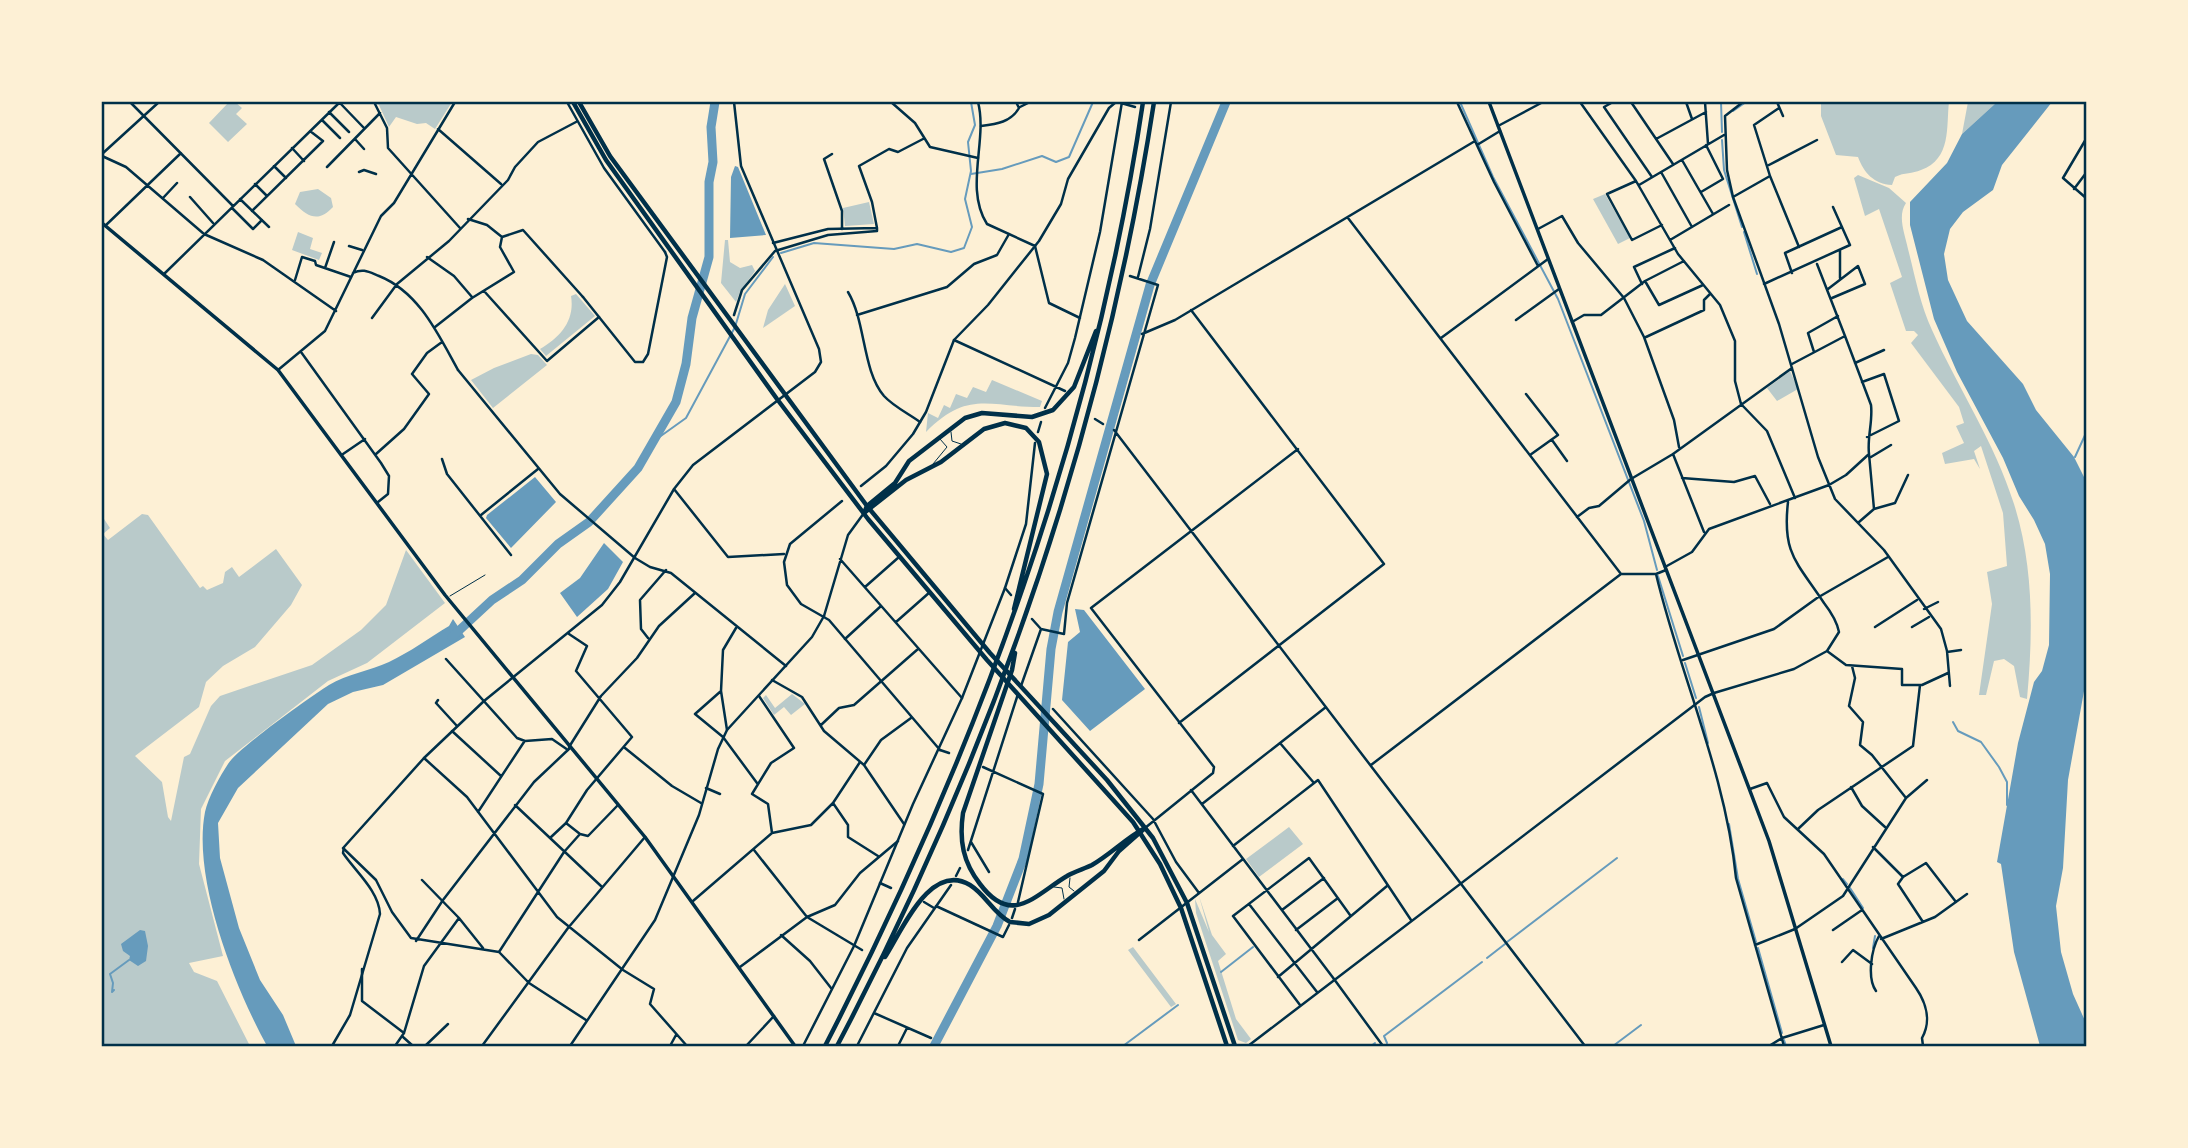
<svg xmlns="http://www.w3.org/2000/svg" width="2188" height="1148" font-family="Signika,sans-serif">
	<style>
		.green { fill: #b9caca }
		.water { fill: #669bbc }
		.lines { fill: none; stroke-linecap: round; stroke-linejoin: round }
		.stream { stroke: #669bbc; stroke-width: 2 }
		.river { stroke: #669bbc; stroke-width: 9 }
		.service { stroke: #003049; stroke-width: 1 }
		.minor { stroke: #003049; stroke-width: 2.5 }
		.tertiary { stroke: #003049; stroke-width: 2.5 }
		.secondary { stroke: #003049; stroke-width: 3.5 }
		.primary { stroke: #003049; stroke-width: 3.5 }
		.trunk { stroke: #003049; stroke-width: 4.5 }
		.motorway { stroke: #003049; stroke-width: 4.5 }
		.neatline { fill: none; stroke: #003049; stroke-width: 2.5 }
	</style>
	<rect width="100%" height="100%" fill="#fdf0d5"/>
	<path class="green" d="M229,102H235L242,108L236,114L247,124L228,142L209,123Z
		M372,102H452L435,129L426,123L417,124L396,117L389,127L379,105Z
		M1821,102H1949C1946,126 1952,159 1921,170C1912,174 1905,172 1895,177L1892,185C1874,184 1864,173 1858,157L1836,155L1821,116Z
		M1968,102H1997L1962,134Z
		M1858,175L1889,188L1906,203C1897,216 1905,234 1908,249C1915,276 1920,304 1932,330C1958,388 1995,443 2014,504C2034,567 2033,633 2027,699L2020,697L2014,666L2004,659L1994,661L1986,695H1979L1992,604L1987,572L2007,566L2003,513L1981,446L1974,451L1980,469L1974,459L1945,464L1942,453L1964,443L1956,426L1964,423L1959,407L1911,343L1918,335L1914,331H1906L1890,283L1902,277L1879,209L1865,216L1854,178Z
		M318,189L331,198L333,207C319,222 309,218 295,204L300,192Z
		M1605,194L1630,238L1618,244L1593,199Z
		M869,202L874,224L845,226L843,208Z
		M298,232L313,238L310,249L322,253L319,260L292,250Z
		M725,240H728L730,262L740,268L752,265L755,271L740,292L736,302L721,283Z
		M785,284L795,306L763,328L768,310Z
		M576,294L595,316L546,356L540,349C561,337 575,320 571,296Z
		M531,354L538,355L547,365L493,408L471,380L494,368Z
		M1790,371L1798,389L1777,401L1767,388Z
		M992,380L1042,401L1040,407C988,407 968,390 926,432L928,413L938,418L944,405L950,408L956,394L967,398L973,387L986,392Z
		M142,514L148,515L200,588L203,586L207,590L223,583L225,572L232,567L239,577L276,549L302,585L291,605L255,647L223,666L206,682L199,707L135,756L162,782L168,817L171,821L184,757L190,754L211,706L220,696L312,665L361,630L386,605L406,550L445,603L367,663L328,681L225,761L201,809L199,864L223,956L189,963L194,972L217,981L250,1046H102V516L110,528L103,534L108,540Z
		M792,694L805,704L791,715L784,707L774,715L763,698L766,695L775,708Z
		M1289,827L1303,844L1259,877L1246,859Z
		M1199,896L1212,935L1226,954L1218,961L1236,1019L1251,1039L1246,1043L1238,1040L1196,913L1195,899L1209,932Z
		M1133,947L1176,1004L1171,1007L1128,950Z"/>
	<path class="water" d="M1997,102H2052L2002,165L1993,190L1963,212L1950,229L1944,254L1948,280L1967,321L2023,384L2036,410L2074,457L2085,479L2086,680L2068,780L2063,868L2056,906L2061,952L2073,994L2086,1023V1046H2040L2014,952L2001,864L1997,862L2018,743L2034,682L2042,671L2049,645L2050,574L2045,544L2034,520L2019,496L2003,458L1957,372L1934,319L1910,225V202L1947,163L1962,134Z
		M735,166L738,167L766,235L730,238L731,177Z
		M535,477L556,502L511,548L486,518L487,515Z
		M604,543L623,562L608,589L577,617L560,593L580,578Z
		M1075,609L1084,610L1145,689L1090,731L1062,700L1068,642L1080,632Z
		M453,619L465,637L383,685L353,692L328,704L238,788L218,823L220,858L239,928L260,980L283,1015L296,1046H267C235,988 192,879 205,812C208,798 220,776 228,764C238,748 310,697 329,685C347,674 370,671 389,662C410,652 429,638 449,626Z
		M140,930L145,931L148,946L146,961L138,966L129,960L130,956L123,951L121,944Z"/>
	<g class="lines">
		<path class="stream" d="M1460,102L1493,177L1558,299L1644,521L1657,570
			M1721,102L1722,132
			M1733,111L1746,102
			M1722,140L1724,170L1742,227
			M971,174L1002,169L1042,156L1056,162L1069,157L1093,102
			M1744,232L1757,274
			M781,253L814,243L894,249L917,244L951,252L964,248L972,227L965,199L971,171L968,142L975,125L971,102
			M651,443L686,418L735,327L745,294L773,257
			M2075,457L2086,433
			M1658,576L1683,656
			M1685,663L1696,698
			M1699,707L1708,743
			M1953,722L1958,731L1981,742L1999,767L2007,782V805
			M1729,824L1738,879L1756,942
			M1843,879L1847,884
			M1850,888L1863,908
			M1507,942L1617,858
			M1758,948L1782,1033
			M1873,948L1875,936
			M1487,958L1505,944
			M1221,972L1253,947
			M114,990L112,992L113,983L110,974L129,960
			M1784,1040L1786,1046
			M1387,1043L1384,1036L1482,962
			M1123,1046L1178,1005
			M1371,1046L1375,1043
			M1613,1046L1641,1025"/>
		<path class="river" d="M452,637L492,600L522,580L558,544L589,522L638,468L676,402L686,364L692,318L709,257V182L713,162L711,127L715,102
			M934,1046L997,926L1023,859L1039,784L1051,649L1058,612L1150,285L1226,102"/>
		<path class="service" d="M951,432L952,441L961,444
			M933,464L947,447L940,439
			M450,596L485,575
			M1070,878L1069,887L1074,891
			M1054,887L1062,888L1064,899"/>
		<path class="minor" d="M130,102L233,206
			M339,102L364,128
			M374,102L387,128L388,148L460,228
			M567,102L604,168L665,252
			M891,102L915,123L930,147L978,158
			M1457,102L1494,182L1538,266
			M1580,102L1636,181L1678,254L1720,305L1735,341V381L1741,404L1767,431L1795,498
			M1613,102L1604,107L1652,177
			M1631,102L1673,164
			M1686,102L1692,119
			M1705,102L1708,144
			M1743,102L1725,116L1727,170L1733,197L1779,324L1818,457L1835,499L1884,550L1941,629L1947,651L1950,686
			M1777,102L1783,116
			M1121,103L1135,107
			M1020,107L1030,102
			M329,112L349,132
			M322,120L340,138
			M981,126C997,124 1011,122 1019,108L1016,102
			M1498,126L1543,102
			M438,129L501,184
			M355,139L364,149
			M1656,139L1706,112
			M2086,139L2063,178L2086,198
			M1477,145L1500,131
			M292,148L304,161
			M102,154L159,102
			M832,154L824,159L842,211V229
			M102,156L126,167L204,234L263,260L336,311
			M1682,160L1713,214
			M274,166L286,178
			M1767,166L1817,140
			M327,167L380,113
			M359,172L364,170L376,174
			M1661,172L1692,227
			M1770,176L1799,247
			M1636,181L1607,194L1632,240L1662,225
			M255,184L267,196
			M1639,185L1724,135
			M2074,189L2086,173
			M1701,192L1723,179L1706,145
			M190,197L213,223
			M1733,197L1770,176L1754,125L1779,108
			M163,198L177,183
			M240,199L269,227
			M232,208L253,229L262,220
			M252,211L323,141L310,131
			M1348,218L1621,574
			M105,226L181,153
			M877,228L872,202L859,166L889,149L898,152L923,139
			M1538,229L1562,216L1578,243L1624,298L1644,337L1674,420L1679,447
			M502,237L523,230L583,297
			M1670,240L1729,205
			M773,243L828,229L877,228
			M349,246L362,250
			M1035,246L1049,303L1080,318
			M427,257L454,276L472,297
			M1817,264L1845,336
			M325,268L334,242
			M353,273C363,268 369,272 379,276C419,292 438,334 458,370
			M1792,273L1785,253L1842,227
			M164,274L340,102
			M1138,277L1150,229L1171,102
			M1840,278V250
			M295,280L302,257L315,261L316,265L351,277
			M1645,281L1659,305L1703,285
			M1642,284L1634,267L1675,248
			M1764,284L1850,245L1833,207
			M1828,289L1858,266L1865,284L1832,298
			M484,291L547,361L599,317
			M848,292C866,322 862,370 884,396C893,406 909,414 920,422
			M734,315L742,290L775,251L828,235L877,231V228
			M857,315L947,287L974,264L997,255L1009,234
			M372,318L397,284L449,241L508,180L515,167L538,142L576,122
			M1516,320L1559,289
			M1572,322L1584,315H1601L1645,281L1684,261
			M435,327L472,298L514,272L500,247L502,237L487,225L468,219
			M1142,334L1175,320L1475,141
			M1646,337L1704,310V300L1710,294
			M1441,338L1548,259
			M954,340L1065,391
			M301,352L381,463L389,476L388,494L378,502
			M1814,352L1808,333L1838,316
			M1855,363L1884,350
			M278,370L325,331L381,216L394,203L455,102
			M1862,382L1884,374L1899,421L1867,437
			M1526,394L1558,435L1530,455
			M1045,408L1068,363L1075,338L1100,232L1122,102
			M1095,419L1103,424
			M1114,430L1585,1046
			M1038,432L1041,422
			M1552,440L1567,461
			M343,454L365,439
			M376,454L404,429L429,394L412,374L427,353L442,342
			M1673,454L1704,532
			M1869,454L1874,509
			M1871,457L1891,445
			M442,459L447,474L511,555
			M1682,478L1734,482L1755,476L1770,504
			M481,515L538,469
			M1577,517L1589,508L1599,506L1631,479L1673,454L1792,368
			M1859,522L1874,509L1895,503L1908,475
			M635,558L650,567L671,573L786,666
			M840,559L962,698
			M1665,567L1692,552L1709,529L1829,485L1846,475L1869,454C1867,437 1873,422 1871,405L1845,336L1792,364
			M1656,574C1680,675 1726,774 1736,878L1784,1046
			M865,587L899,557
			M1011,595L1005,588L1026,524L1035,443
			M1924,609L1938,602
			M824,616L848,535L864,513
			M1032,619L1041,629L1064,634L1067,603L1158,285L1130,276
			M896,622L930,592
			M1875,627L1917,600
			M1912,627L1929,617
			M736,628L723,650L721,691L695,714L723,737L757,783
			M648,638L641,629L640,600L666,570
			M845,639L881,606
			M1827,651L1846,665L1902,669V685H1922L1948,673
			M1947,652L1961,650
			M446,659L517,738L525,741L552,739L568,750
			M1683,660L1774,629L1817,598L1888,557
			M1852,666L1855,678L1849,706L1863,722L1860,745L1872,755L1906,798
			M772,680L802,697L824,731L864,765L904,824
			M1021,686L1041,629
			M721,691L727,730
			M1714,693L1794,669L1827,651L1839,632C1837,622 1831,612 1824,603C1797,562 1782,554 1788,502
			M759,696L794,748L771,763L752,794L768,804L772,833
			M438,700L436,703L457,726
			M1053,709L1153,819L1176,862L1199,893
			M1179,723L1384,564L1191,310
			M821,725L839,708L854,705L918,649
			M452,731L501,776
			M1280,743L1314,783
			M569,747L601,696L637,658L659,626L695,593
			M625,748L672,786L701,803
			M940,750L949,753
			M424,758L467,797L557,917L623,970L654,989L650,1004L687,1046
			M864,765L881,740L911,718
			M1371,765L1621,574H1656L1666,570
			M983,767L1043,794L1018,902
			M1851,787L1862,806L1885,827
			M706,788L720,794
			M1750,789L1767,783L1784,817L1824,854L1916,988C1927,1004 1931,1022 1922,1038L1923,1046
			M1191,790L1334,979
			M833,803L848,825V837L878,856
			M1202,804L1326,707
			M515,805L601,886
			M478,812L524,742
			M566,823L580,834L588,836L618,805
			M1145,828L1213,773L1214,767L1091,608L1298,449
			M1798,829L1818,810L1913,746L1920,685
			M550,838L566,823L587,790L632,737L576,671L587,646L569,634
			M971,842L989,872
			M1233,846L1318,780L1411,920
			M1873,847L1903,877
			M343,848L376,880L392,912L411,938L499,952L529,983L586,1020
			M754,850L807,917L862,950
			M968,850L1018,694
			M956,876L960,868
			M880,883L891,888
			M693,901L772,833L811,825L833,803L860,762
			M924,902L934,908
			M1249,904L1317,992
			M936,906L1003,937L1009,925
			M1282,910L1324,878
			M459,918L483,948
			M1012,918L1015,909
			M1923,922L1898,884L1903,877L1926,863L1956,902
			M1296,930L1338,898
			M1833,930L1862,910
			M781,935L810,961L831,988
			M1881,939L1935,917L1967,894
			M1139,940L1243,859
			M416,941L443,900L534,782L570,748
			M1755,945L1795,929L1843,896L1906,798L1927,780
			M499,952L564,852L580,834
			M1842,962L1853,950L1872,964
			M740,967L807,917L835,905L860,873L898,841
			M362,969V1001L404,1033
			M1278,977L1387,886
			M1876,991C1867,978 1871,950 1879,936
			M1300,1005L1233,916L1309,858L1350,915
			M874,1013L931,1038
			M403,1037L413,1046
			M395,1046L404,1033L424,966L459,918L422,880
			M425,1046L448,1024
			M482,1046L568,928L645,837
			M670,1046L676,1035
			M746,1046L774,1016
			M857,1046L907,948L951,885
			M898,1046L907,1028
			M1769,1046L1782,1038L1824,1025"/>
		<path class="tertiary" d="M978,102C988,140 964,188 987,224L1035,246
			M583,297L635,362H643L648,354L667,257L665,252
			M458,370L560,494L635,558
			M861,486L886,466L913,434L926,412L954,340L988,305L1039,241L1061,204L1068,179L1109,108L1116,102L1121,103
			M674,489L728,557L784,554
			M842,501L790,544L784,562L787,585L801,604L829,620L940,750
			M1334,979L1383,1046
			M332,1046L350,1015L380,914C379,891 355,871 343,853L344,847L424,758L484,701L602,605L620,582L674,489L693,465L815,372L821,362L819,349L741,166L734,102
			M570,1046L655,920L699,815L718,749L727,730L812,637L824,616
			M803,1046L854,946L913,804L962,698L1005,588
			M1248,1046L1705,697L1714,693"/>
		<path class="secondary" d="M102,223L278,370L445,595L645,837L795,1046"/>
		<path class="primary" d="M1489,102L1769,841L1831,1046"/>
		<path class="trunk" d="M573,102L606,160L777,399L868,519L987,660L1133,822L1160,864L1181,908L1227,1046
			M579,102L610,156L867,506L990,653L1107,780L1153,838L1187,903L1235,1046"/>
		<path class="motorway" d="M864,513L906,480L941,462L984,429L1005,423L1026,428L1039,442L1047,474L1014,609
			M864,513L867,506L895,483L909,461L965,418L982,413L1032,417L1053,410L1074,387L1096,331
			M1015,653L1012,670L963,813C959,841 963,862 980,884C1012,927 1035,895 1067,876C1075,871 1084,869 1092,865C1111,854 1126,838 1145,828
			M885,957C902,931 930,861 970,885C986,895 993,913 1010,922L1029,924L1049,915L1104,871L1119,851L1145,828
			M825,1046C979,747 1093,436 1143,102
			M837,1046C993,750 1103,433 1154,102"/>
	</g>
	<rect width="2188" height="1148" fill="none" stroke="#fdf0d5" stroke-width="206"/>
	<rect x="103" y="103" width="1982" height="942" class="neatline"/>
</svg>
